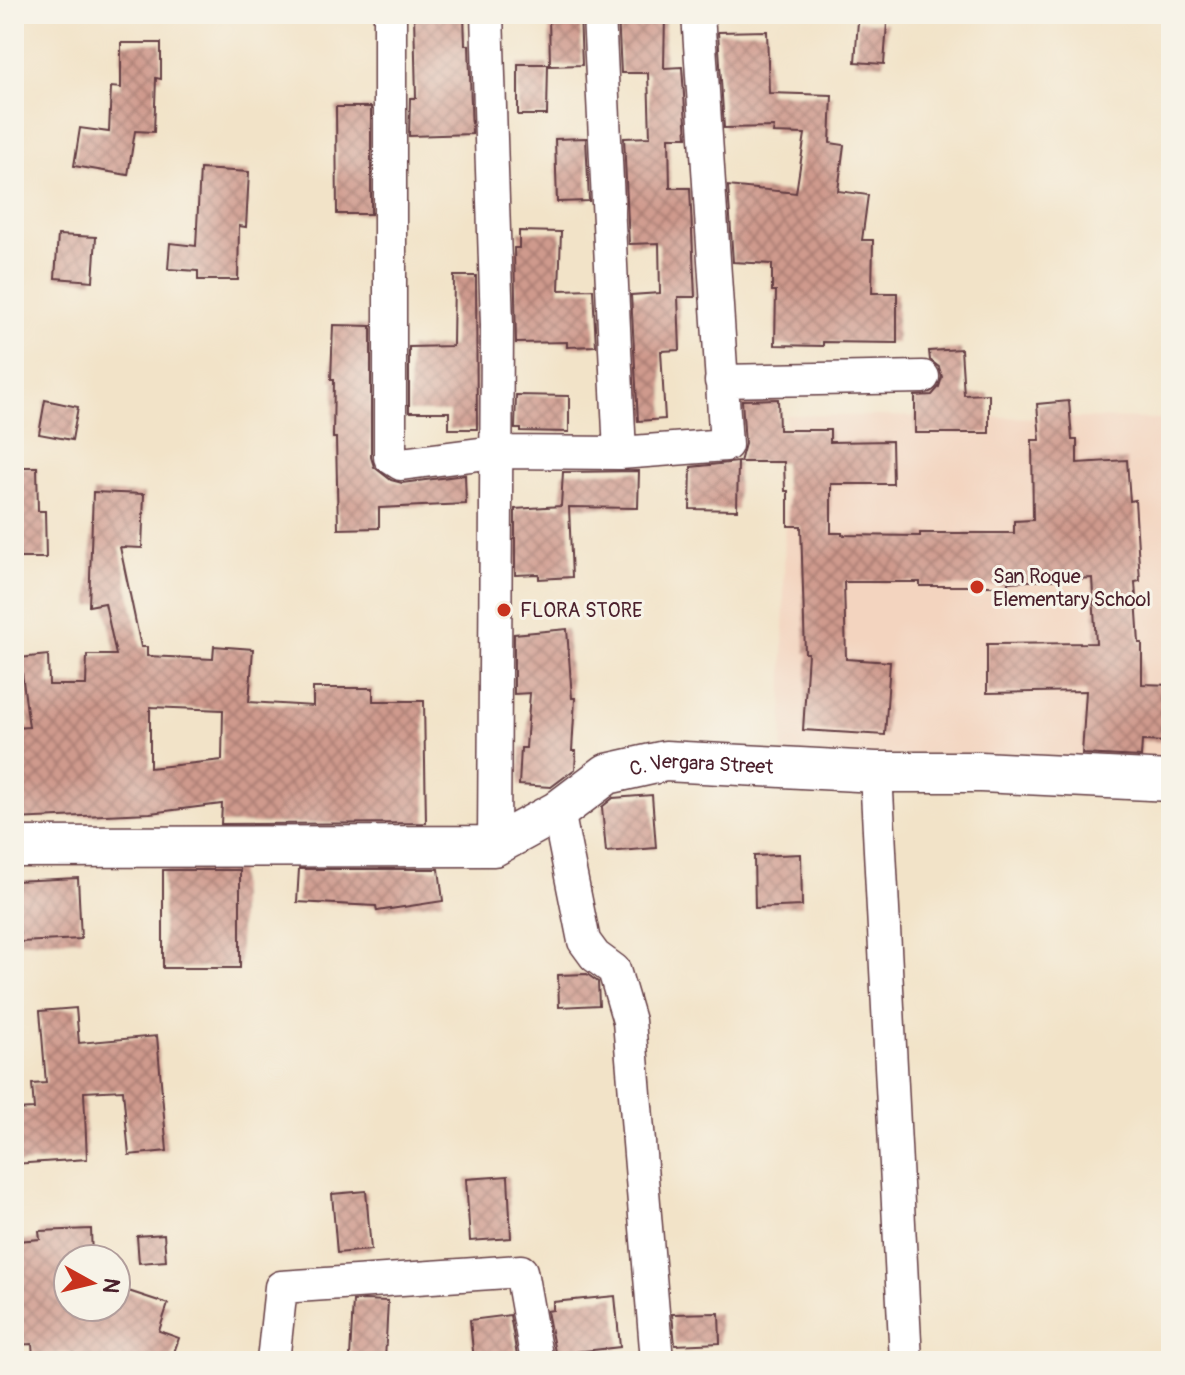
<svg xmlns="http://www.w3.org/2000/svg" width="1185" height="1375" font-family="Pangolin,sans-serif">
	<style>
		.built { fill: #f3d4bf }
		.building { fill: url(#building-cross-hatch); fill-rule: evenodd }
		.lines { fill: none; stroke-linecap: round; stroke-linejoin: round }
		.minor-casing { stroke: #633c43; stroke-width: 35 }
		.tertiary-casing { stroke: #633c43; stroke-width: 43 }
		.minor { stroke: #fff; stroke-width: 32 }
		.tertiary { stroke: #fff; stroke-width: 40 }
		.poi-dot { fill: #c8321e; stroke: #f7f3e8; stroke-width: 3 }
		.labels { text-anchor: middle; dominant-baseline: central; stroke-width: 6; stroke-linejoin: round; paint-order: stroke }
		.poi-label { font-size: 20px; fill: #4a1f2b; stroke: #f7f3e8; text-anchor: start }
		.street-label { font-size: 20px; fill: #4a1f2b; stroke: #f7f3e8 }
	</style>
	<defs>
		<pattern id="building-cross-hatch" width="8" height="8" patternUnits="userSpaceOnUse" patternTransform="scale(2)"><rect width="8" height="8" fill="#cf9a8d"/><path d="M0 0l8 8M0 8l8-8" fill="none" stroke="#aa7d73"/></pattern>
	</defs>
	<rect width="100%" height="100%" fill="#f7f3e8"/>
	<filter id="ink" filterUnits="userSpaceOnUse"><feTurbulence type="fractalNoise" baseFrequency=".0125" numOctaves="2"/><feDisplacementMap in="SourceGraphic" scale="16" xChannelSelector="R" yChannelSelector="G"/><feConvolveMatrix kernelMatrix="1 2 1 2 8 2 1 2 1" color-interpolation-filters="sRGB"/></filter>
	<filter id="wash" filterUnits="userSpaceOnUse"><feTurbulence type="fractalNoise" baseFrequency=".006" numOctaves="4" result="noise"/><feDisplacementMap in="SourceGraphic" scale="32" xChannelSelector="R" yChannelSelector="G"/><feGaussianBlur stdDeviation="1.8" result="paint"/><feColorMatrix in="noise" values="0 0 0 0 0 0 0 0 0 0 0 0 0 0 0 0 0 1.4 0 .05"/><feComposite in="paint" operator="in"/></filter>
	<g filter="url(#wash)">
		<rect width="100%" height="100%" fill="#f2e3c8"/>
		<path class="built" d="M786,415L1171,419V759L782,755Z"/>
		<g id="blocks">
			<path class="building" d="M414,14H464L465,45H469L472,134L409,136L410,98H416Z
				M549,14H580L582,65L550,66Z
				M618,14H665L664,68L682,67L687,137H669L670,188H690L695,297H678L680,350L661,351L665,419L638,421L631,295L660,293L659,243L629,244L624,138L650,137L648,73H621Z
				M858,21L887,23L884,64L855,62Z
				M767,31L769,93L832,95L830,143L844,145L838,191L868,195L862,240H873L872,293H897V343L823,342V346L775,345L776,291H772V264L733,262L728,186L796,193L805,134L773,133L774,127L724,128L718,32Z
				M121,43H161V79L156,78L154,132L135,131L128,175L74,166L80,128L109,132L111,87L121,88Z
				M518,64H548L547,115H518Z
				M336,107H371V214H337Z
				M586,138L589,201L557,202L555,139Z
				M200,169L249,172L246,227L239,226L238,280H198V271L168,269L170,243L196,246Z
				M519,231L561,232L559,290L593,289L596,346L567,347V342L516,343L514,248H519Z
				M58,235L96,237L93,281L55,278Z
				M454,276H476L477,429H449V412H409V347L453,346Z
				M333,325L371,326V457L374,467L391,480L402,483L465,475L466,504L379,508V528L338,529L336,438H333L334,380H331Z
				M961,349L964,395L989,394V433H915V396L932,395L939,387L942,377L939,367L930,360L929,351Z
				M516,395L569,396V432L521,431V429H515Z
				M778,399L779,430H830V442L892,441L893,484H831V533H842V535L920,536V533H1014V521L1033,520L1032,440H1040L1037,404L1069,401L1072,440H1077V463L1127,460L1130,501L1135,500L1140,581L1135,582L1139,643H1142V684L1171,685V742L1142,741L1141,757L1082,754L1086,691L987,693V644L1096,643L1092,578L1008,582V586H920V582H844L846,659L890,662L885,735L803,730L808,653H805L801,526H788V491H785L784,462H740L745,444L742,400Z
				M45,400L78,407L72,440L39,434Z
				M738,462L737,510L690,509L691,467Z
				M14,467H37L38,511H45L46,558H14Z
				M639,471L638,508L569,507L572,577L539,579V574L515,575V509L561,506L563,472Z
				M93,492L144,494L142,548L120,547L141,647H147V656L213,659L214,646L253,649L249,702L313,706V688H373V701H424L426,823L221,824L222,804L150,813L14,819V728L29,727L20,658L48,655L49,685H86L87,655H116L105,603L89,606ZM150,707L223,710L222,760L150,768Z
				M567,629L572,698H575L572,751H576L575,769L551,787L519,785L521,748H526L530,693L514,694V634Z
				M652,795L656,848L606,852L602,807L613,798Z
				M801,854L802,906L755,908L754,856Z
				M299,869H439L443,901L377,911L376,906L297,902Z
				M163,870H240V968H163Z
				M78,878L81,939L20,942L19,929H14V881Z
				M587,974L598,982L599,1005L559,1007L558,975Z
				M76,1008L79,1043L157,1036L167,1151L129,1155L123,1090L84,1092L87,1159L14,1164V1110L34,1109L32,1084L46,1083L40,1011Z
				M508,1176L511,1238L470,1241L466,1179Z
				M366,1191L371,1250L337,1253L332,1194Z
				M91,1229L92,1259H68V1269L62,1270L68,1272V1307H116V1287L168,1304L159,1331L179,1338L171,1361H97L72,1353L33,1356L32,1344L14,1345V1265H19L18,1241L40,1239L39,1231Z
				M164,1234L166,1261L139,1263L137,1236Z
				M615,1296L620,1347L557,1354V1352H555L547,1311L553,1310V1302Z
				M364,1300L388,1301L385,1360L350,1358L353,1301Z
				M719,1313L720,1343L675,1345L672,1314Z
				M510,1315L517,1356L474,1361L470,1320Z"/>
		</g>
	</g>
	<g filter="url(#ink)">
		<use href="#blocks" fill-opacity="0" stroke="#633c43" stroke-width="2"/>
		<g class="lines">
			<defs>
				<path id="minor" d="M390,14V457L401,464L495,452L620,453L726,445L698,14
					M487,14L497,325L494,846
					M599,14L620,453
					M721,381L923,377
					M876,772L906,1361
					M558,811L584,941L595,956L614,970L629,1021L657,1361
					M273,1361L281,1287L521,1271L537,1361"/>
				<g id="tertiary">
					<path id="s1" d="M14,847L494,846L558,811L607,774L665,761L876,772H981L1171,781"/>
				</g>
			</defs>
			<use href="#minor" class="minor-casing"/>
			<use href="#tertiary" class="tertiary-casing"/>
			<use href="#minor" class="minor"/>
			<use href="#tertiary" class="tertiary"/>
		</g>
	</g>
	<g class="poi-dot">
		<circle cx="977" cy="587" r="8"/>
		<circle cx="504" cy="610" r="8"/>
	</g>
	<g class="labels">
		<g class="poi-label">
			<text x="993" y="576">San Roque<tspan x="993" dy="23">Elementary School</tspan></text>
			<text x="520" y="610">FLORA STORE</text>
		</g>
		<g class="street-label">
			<text stroke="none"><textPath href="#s1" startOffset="710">C. Vergara Street</textPath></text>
		</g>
	</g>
	<rect width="1185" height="1375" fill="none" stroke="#f7f3e8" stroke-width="48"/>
	<g transform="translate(92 1283) rotate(98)"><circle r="38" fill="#f7f3e8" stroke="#b29e9c" stroke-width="2"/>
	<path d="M0-6L14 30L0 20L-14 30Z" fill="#c8321e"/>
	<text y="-12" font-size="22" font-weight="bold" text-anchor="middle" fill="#4a1f2b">N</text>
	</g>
</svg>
